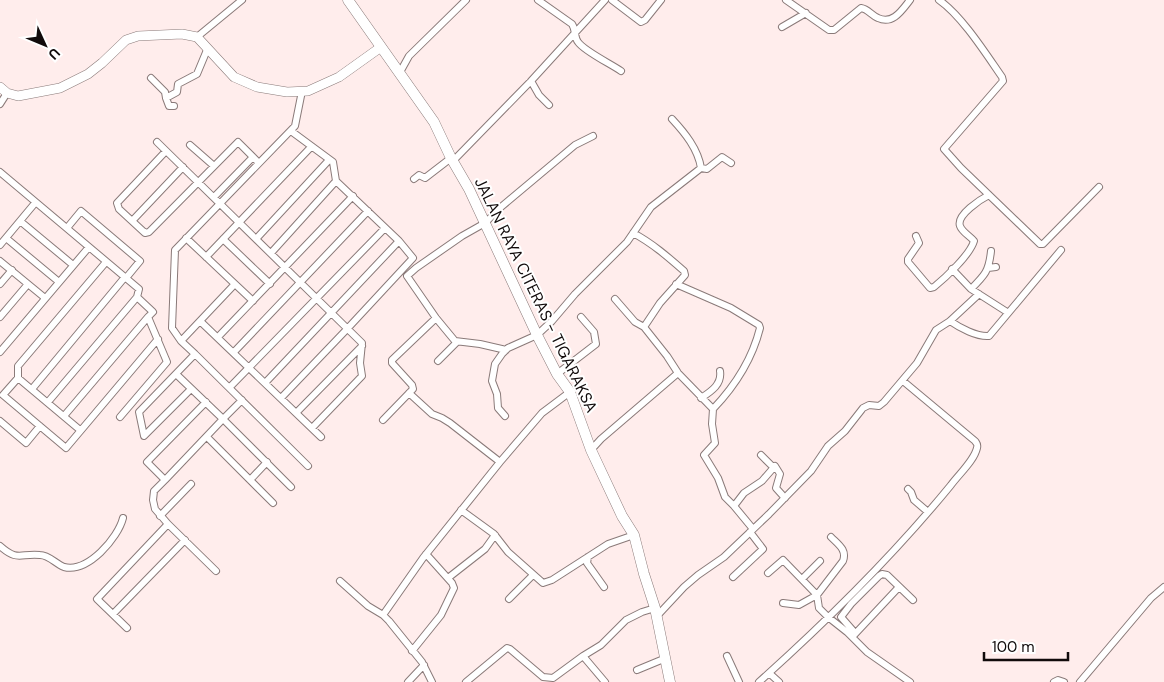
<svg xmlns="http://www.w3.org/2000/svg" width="1164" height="682" font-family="'DM Sans',sans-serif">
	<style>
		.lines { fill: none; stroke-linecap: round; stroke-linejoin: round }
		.street-casing { stroke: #8a7a79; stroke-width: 8 }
		.secondary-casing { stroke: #8a7a79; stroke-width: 10 }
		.primary-casing { stroke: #8a7a79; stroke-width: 11 }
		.street { stroke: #fff; stroke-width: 6 }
		.secondary { stroke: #fff; stroke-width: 9 }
		.primary { stroke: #fff; stroke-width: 10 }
		.labels { text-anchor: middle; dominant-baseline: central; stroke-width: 4; stroke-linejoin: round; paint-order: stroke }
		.street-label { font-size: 16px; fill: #110b0b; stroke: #fff }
	</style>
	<rect width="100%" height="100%" fill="#ffedec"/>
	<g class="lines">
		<defs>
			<path id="street" d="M538,0L572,24C576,30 574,37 578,42C584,51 611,64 621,71
				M612,0L641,22L645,20L661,0
				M786,0L829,30H834L861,8C868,9 871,15 878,18C893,25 902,10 910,0
				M939,0C962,16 986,54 1002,77L1003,81L944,149L961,168L1040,244H1043L1099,187
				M782,27L806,13
				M197,37L242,0
				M399,74L409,56L466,0
				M151,78L165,92L166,98L177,92L178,84L197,74L207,50
				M531,81L539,95L549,105
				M166,98L169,106H174
				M0,104L7,93
				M157,142L362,343L360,363L362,376L312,428
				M190,145L214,166
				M166,151L117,203L119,209L145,233L149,232L238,142L259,163
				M453,161L531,81L605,0
				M701,168L707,169L722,157L731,163
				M0,172L139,289L137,297L48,402
				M414,179L419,175L425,178L451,158
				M214,197L253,157
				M20,221L73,265
				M132,221L183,167
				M67,228L81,211L140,261L126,278
				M633,233C652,243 668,257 684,271L685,275L660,303L644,327
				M916,236L919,243L908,259V262L930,288L934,287C945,278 970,255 974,241C970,236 962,232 960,226C956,215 981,199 989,195
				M6,238L59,282
				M186,238L253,301
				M223,239L270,284
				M256,239L329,160
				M0,245L35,203
				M271,253L336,181L333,162L291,131
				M206,257L311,147
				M0,261L45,298
				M988,268L996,267
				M952,269L971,289L1007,312
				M0,284L12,270
				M676,284L731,308L759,325L760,328C752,360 735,386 713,409
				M234,285L181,341L172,328L175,250L295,126L302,91
				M971,289C985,275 989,271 991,251
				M615,299L635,322L644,327L667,356L678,373L713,409L712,424L715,443L704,455L718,478L725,497L734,506
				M0,317L28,284
				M200,321L321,437
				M950,321C960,328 977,337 989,336L1061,250
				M218,337L353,196
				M181,341L195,354L139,412L144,436L191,389
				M506,350L480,344L455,341L436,318L407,276L416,268L462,236L485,223L501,207L575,145L593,136
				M0,352L89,247
				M234,352L368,211
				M195,354L308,466
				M438,361L457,342
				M176,374L223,419L165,480L147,462L206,402
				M557,374L596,344L594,332L581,317
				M18,378V366L106,262
				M265,383L399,241
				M230,387L385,228
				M32,389L125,277
				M409,393L432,414L442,418L450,423L500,462
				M281,398L348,328L413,258L399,241L336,181
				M701,398C712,391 722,384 720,371
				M242,400L223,419L291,487
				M296,413L362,346
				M64,416L148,317
				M505,416L498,408L497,394L492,381L495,364L502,354L508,348L537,335L552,321L575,294L627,242L651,207L701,168C698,149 685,133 672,119
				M120,417L167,362L148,317L153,312L137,297
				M383,420L413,389L412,385L392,363V360L436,318
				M0,421L26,443L40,426
				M80,430L18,378L3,395L66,448L158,339
				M207,437L273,503
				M591,450L601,439L678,373
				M761,455L773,467
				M165,480L154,491L153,500L155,509L168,524L216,571
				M250,480L267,462
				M908,489L911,492L914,500L928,512
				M461,510L494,534L508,552L543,583L552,580L608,544L634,535
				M160,516L191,484
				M753,529L734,506L744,493L762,481L775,466L780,474L776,488L785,498
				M0,546C18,562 20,553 40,555C49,555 56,564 64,567C88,573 118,538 123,518
				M588,557L587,563L604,587
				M768,573L783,560L817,595L819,608L828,617L847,632L867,652L910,682
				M733,577L763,549L750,532
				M448,578L485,549L495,535
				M802,579L820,561
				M340,581L368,606L383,615L389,621L422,662L432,682
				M509,599L533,575
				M783,603L799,605L817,595L843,561C847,550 839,545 831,537
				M113,614L185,540
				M383,615L423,558L500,462L542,413L570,392
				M657,616L684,587L698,575L724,557L769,514L811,471L828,446L845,431L863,408L869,405L879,406L884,402L917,363L936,330L950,321L979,294
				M127,628L97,599L168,524
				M855,633L841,617L851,604L879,576L882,574L887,575L913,600
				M854,635L899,587
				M412,651L441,615L454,588L452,583L426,554
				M583,656L605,682
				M727,656L739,682
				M637,670L666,658
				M769,673L779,682
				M408,682L424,665
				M466,682L507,648L510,649L543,677L553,678L583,656L601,645L626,620L642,612L655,608
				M759,682C827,621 893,556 951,485C959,474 974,461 977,448C978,444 977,444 975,441L903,381
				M1054,682L1058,680L1064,682
				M1080,682L1151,598L1164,587"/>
			<path id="secondary" d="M0,87L7,93L18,96L60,88L88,74L102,63L126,40L138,36L182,34L197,37L234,77L257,87L287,92L308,91L339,77L381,47"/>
			<path id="primary" d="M348,0L434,122L451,158L469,189L537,335L557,374L570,392L591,450L622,516L634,535L644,574L655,608L670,682"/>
		</defs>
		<use href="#street" class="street-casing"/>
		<use href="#secondary" class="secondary-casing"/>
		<use href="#primary" class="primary-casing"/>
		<use href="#street" class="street"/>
		<use href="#secondary" class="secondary"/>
		<use href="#primary" class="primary"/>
	</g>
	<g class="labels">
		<g class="street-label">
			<text transform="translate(536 295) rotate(64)">JALAN RAYA CITERAS - TIGARAKSA</text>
		</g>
	</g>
	<g transform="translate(45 45) rotate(134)" stroke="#ffffff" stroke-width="4" paint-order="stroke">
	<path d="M0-4L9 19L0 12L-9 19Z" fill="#110b0b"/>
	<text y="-8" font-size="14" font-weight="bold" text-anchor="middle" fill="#110b0b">U</text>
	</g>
	<path d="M984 652v8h84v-8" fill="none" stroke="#110b0b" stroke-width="2.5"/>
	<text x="992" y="652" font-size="15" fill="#110b0b" stroke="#ffffff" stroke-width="4" paint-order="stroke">100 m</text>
</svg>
